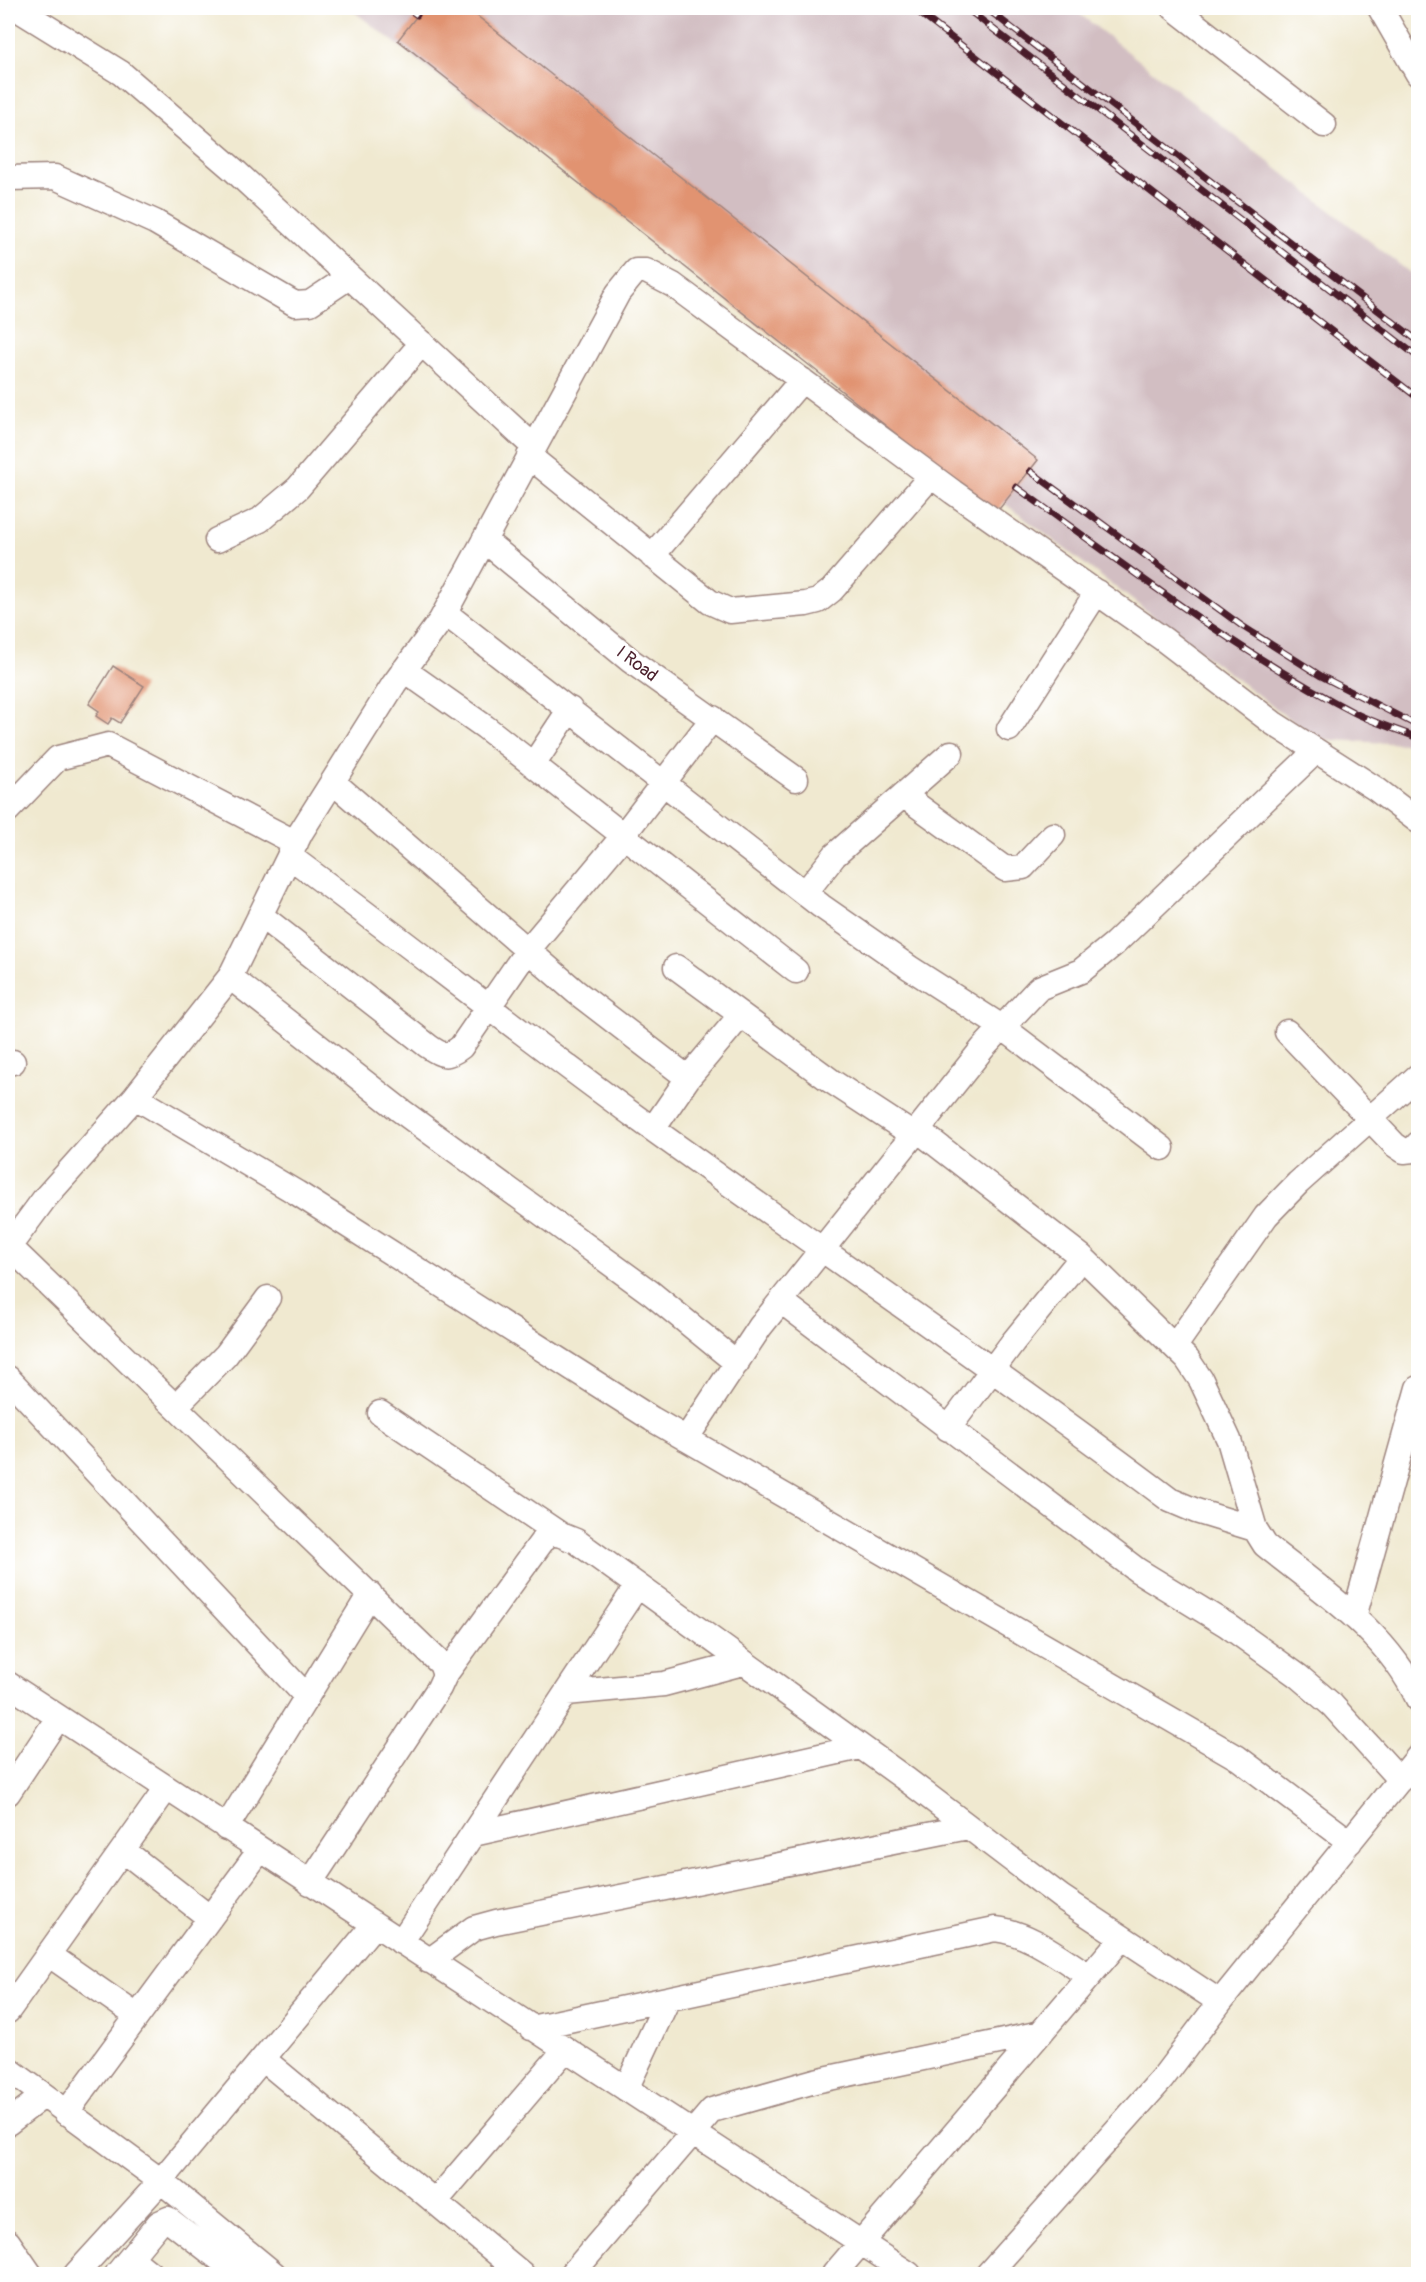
<svg xmlns="http://www.w3.org/2000/svg" width="1426" height="2282" font-family="Pangolin,sans-serif">
	<style>
		.industrial { fill: #d2bec2 }
		.building { fill: #e19371 }
		.lines { fill: none; stroke-linecap: round; stroke-linejoin: round }
		.minor-casing { stroke: #9d847e; stroke-width: 27 }
		.minor { stroke: #fff; stroke-width: 24 }
		.rail-casing { stroke: #4a1f2b; stroke-width: 7 }
		.rail { stroke: #fff; stroke-width: 4.5; stroke-dasharray: 14; stroke-linecap: butt }
		.labels { text-anchor: middle; dominant-baseline: central; stroke-width: 6; stroke-linejoin: round; paint-order: stroke }
		.street-label { font-size: 18px; fill: #4a1f2b; stroke: #fff }
	</style>
	<rect width="100%" height="100%" fill="#fff"/>
	<filter id="ink" filterUnits="userSpaceOnUse"><feTurbulence type="fractalNoise" baseFrequency=".0167" numOctaves="2"/><feDisplacementMap in="SourceGraphic" scale="12" xChannelSelector="R" yChannelSelector="G"/><feConvolveMatrix kernelMatrix="1 2 1 2 8 2 1 2 1" color-interpolation-filters="sRGB"/></filter>
	<filter id="wash" filterUnits="userSpaceOnUse"><feTurbulence type="fractalNoise" baseFrequency=".008" numOctaves="4" result="noise"/><feDisplacementMap in="SourceGraphic" scale="24" xChannelSelector="R" yChannelSelector="G"/><feGaussianBlur stdDeviation="1.35" result="paint"/><feColorMatrix in="noise" values="0 0 0 0 0 0 0 0 0 0 0 0 0 0 0 0 0 1.4 0 .05"/><feComposite in="paint" operator="in"/></filter>
	<g filter="url(#wash)">
		<rect width="100%" height="100%" fill="#f0e9d0"/>
		<path class="industrial" d="M349,8H1072L1418,279V751L1404,744L1316,739Z"/>
		<g id="blocks">
			<path class="building" d="M423,8H467L1038,460L996,513L398,40Z
				M113,666L144,686L120,723L112,718L108,724L96,716L99,711L89,704Z"/>
		</g>
	</g>
	<g filter="url(#ink)">
		<use href="#blocks" fill-opacity="0" stroke="#9d847e" stroke-width="1.5"/>
		<g class="lines">
			<defs>
				<path id="minor" d="M16,8L121,73L235,171L534,447
					M1174,8L1324,125
					M1380,8L1418,74
					M8,178L55,177L155,222L295,304L310,303L349,277
					M529,456L710,602L730,611L806,604L818,601L832,590L931,476
					M217,540L260,520L298,488L422,343
					M484,540L631,661L796,779
					M652,556L802,380
					M445,613L821,906L910,968L1002,1027L1162,1148
					M404,670L485,727L796,971
					M1009,729L1097,592
					M533,765L570,709
					M333,782L576,992L688,1078
					M903,795L1005,869L1023,867L1053,835
					M8,810L58,758L108,745L296,843
					M289,856C407,943 521,1034 640,1120C816,1247 996,1369 1170,1500L1196,1511L1255,1529
					M805,893L835,855L951,753
					M260,915L428,1046C442,1056 447,1058 461,1047L527,951L615,846L713,718
					M676,967L831,1081L915,1136
					M230,977L400,1110L651,1293L737,1363
					M1287,1032L1395,1145L1404,1151L1413,1150L1418,1144
					M8,1063L13,1062
					M135,1097L297,1193L652,1419L1238,1758L1350,1842
					M653,1129L688,1078L741,1015
					M919,1131L1082,1257L1187,1359L1201,1380L1229,1440L1255,1529L1265,1545C1321,1590 1387,1632 1418,1699
					M9,1246L441,1664L445,1675L439,1688L310,1883
					M8,1248L45,1198L135,1097L230,977L301,832L394,684L441,620L618,293L636,271H646L673,285L953,492L1163,639L1273,723L1376,789L1418,821
					M781,1301L1137,1570L1227,1625L1298,1676L1332,1705L1400,1780
					M1175,1346L1266,1216L1298,1183L1418,1076
					M8,1378L307,1697
					M176,1406L226,1355L268,1298
					M380,1413L561,1535
					M948,1429L1013,1342L1082,1257
					M686,1439L760,1327L983,1048L1039,988L1081,971L1114,944L1316,751
					M1354,1617L1418,1388
					M445,1675L543,1540L549,1533L561,1535L576,1541L907,1780L1061,1897L1220,2002
					M8,1684L909,2274
					M566,1693L664,1684L743,1663
					M8,1793L58,1718
					M226,1828L370,1594
					M473,1834L860,1747
					M123,1850L210,1918
					M401,1942L637,1586
					M48,1954L137,2016
					M429,1961L474,1928L496,1922L968,1827
					M8,2011L166,1789
					M531,2028L995,1929C1030,1933 1059,1957 1089,1976
					M263,2059L522,2274
					M8,2069L161,2181L374,1925
					M626,2089L668,1999
					M66,2113L260,1850
					M8,2123L43,2096
					M435,2202L565,2050
					M8,2242L30,2274
					M131,2258L151,2274
					M76,2274L161,2181L274,2274
					M117,2274L159,2223L168,2219L239,2274
					M572,2274L712,2110L815,2081L1041,2033
					M834,2274L1122,1938
					M988,2274L1162,2079L1220,2002L1418,1757"/>
			</defs>
			<use href="#minor" class="minor-casing"/>
			<use href="#minor" class="minor"/>
			<defs>
				<path id="rail" d="M407,8L417,15
					M913,8L1418,398
					M966,8L1418,357
					M986,8L1418,341
					M1030,471L1242,626L1321,676L1418,726
					M1016,487C1126,566 1235,651 1355,713C1375,723 1398,730 1418,738"/>
			</defs>
			<use href="#rail" class="rail-casing"/>
			<use href="#rail" class="rail"/>
		</g>
	</g>
	<g class="labels">
		<g class="street-label">
			<text transform="translate(637 664) rotate(37)">I Road</text>
		</g>
	</g>
	<rect width="1426" height="2282" fill="none" stroke="#fff" stroke-width="30"/>
</svg>
